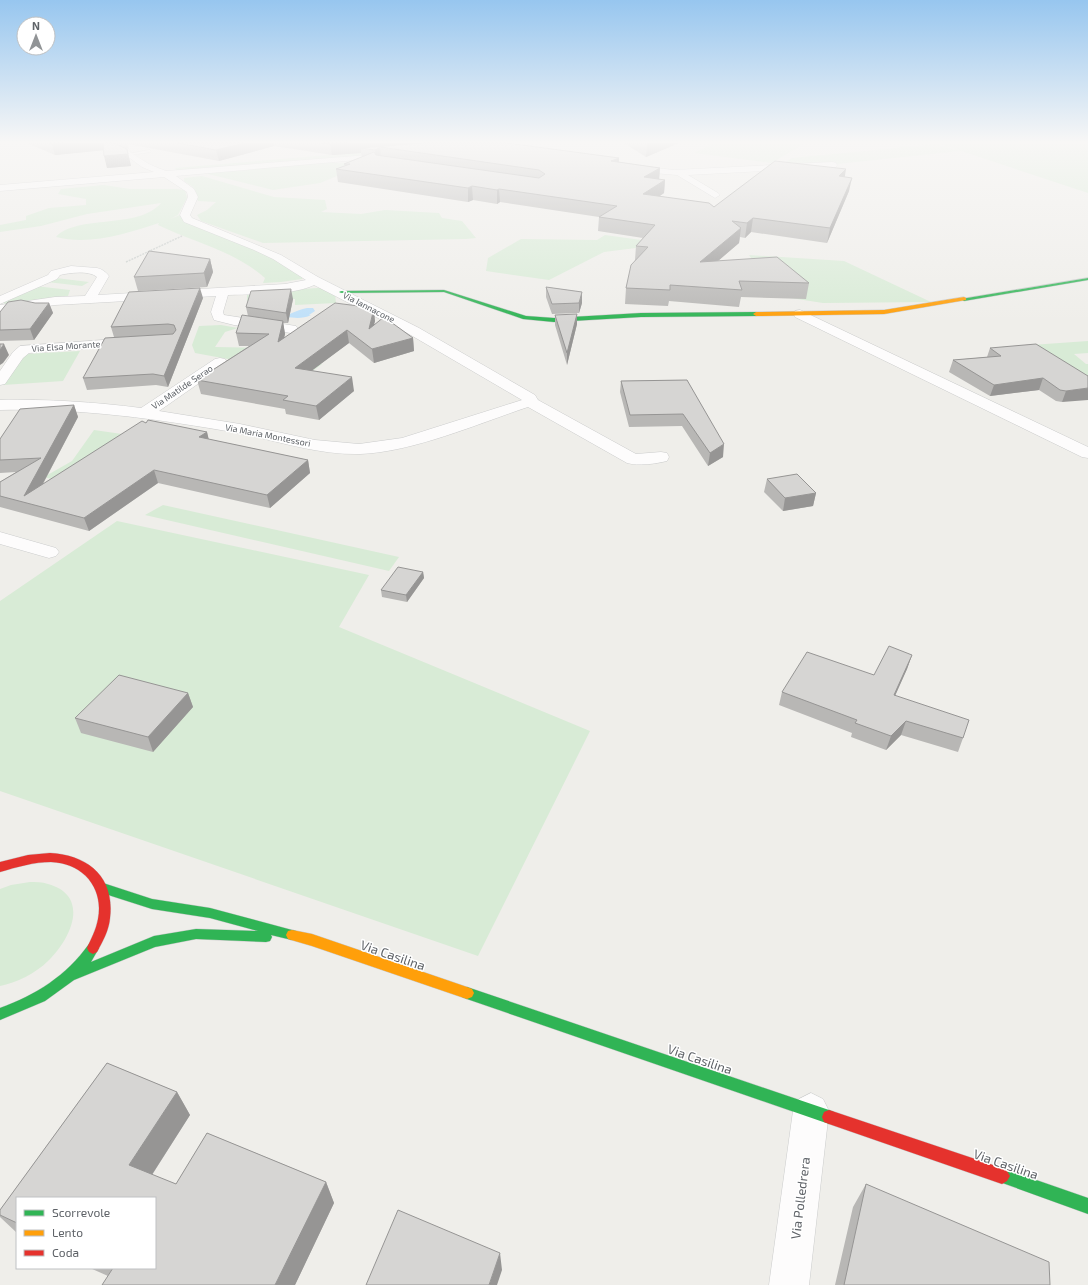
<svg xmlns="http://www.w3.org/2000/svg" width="1088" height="1285" font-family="'Exo 2',sans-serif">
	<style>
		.green { fill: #d8ebd6 }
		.water { fill: #bfe0f9 }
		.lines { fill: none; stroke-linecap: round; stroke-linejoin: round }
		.lane-casing { stroke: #cbcccc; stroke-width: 1 }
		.street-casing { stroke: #cbcccc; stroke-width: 1 }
		.fast-casing { stroke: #cacacb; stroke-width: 1 }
		.slow-casing { stroke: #cacacb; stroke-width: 1 }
		.jam-casing { stroke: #cacacb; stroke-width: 1 }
		.path { stroke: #cacfcc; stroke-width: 1.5; stroke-dasharray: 2 1; stroke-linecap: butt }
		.lane { fill: #fdfcfc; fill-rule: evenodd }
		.street { fill: #fdfcfc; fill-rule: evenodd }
		.fast { fill: #30b455; fill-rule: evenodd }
		.slow { fill: #ff9f0a; fill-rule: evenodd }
		.jam { fill: #e5322d; fill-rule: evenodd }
		.wall { fill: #b8b7b5 }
		.shaded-wall { fill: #969594 }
		.building { fill: #d6d5d3; stroke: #969594 }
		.labels { text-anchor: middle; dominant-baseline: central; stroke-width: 3; stroke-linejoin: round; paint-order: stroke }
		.far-street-label { font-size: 9px; fill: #5f6368; stroke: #fff }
		.near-street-label { font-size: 13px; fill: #5f6368; stroke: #fff }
	</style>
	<rect width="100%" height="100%" fill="#efeeea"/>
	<path class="green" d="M473,143L486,145L178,172L175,168Z
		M714,143H805L772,163L694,153Z
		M937,143H1088V193Z
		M936,144L960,151L837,164L781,166L792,158Z
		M322,162L351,164L347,172L320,183L273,190L208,174L209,172Z
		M202,176L274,197L325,200L327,209L321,212L361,214L385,210L439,213L442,218L462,221L476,238L466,239L263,243L201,221L197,215L207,210L216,202L198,201L193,187L184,181V178Z
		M104,185L130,189H176L185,190L187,198L178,215L170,219L180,215L190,222L252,246L303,276L302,279L281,282L263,283L265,278C235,251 193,242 158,225L159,223C127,233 90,246 56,237C77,214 138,230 161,203L87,214L41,226L0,232V225L26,220V216L49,208L86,205V199L58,194L61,189Z
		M605,235L663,243L660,245L604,252L549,280L486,271L488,258L521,239L597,240Z
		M749,255L844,261L931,302L823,303L778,296Z
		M56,278L89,282L82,286L47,282Z
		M35,286L70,290L68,296L6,304L0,302Z
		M317,288H327L335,294L336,303L295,305V299L247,301V293Z
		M221,325L238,328L225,332L215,347L263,348L258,352L322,364L294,385L233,360L195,353L192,345L199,326Z
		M1088,341V353L1074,354L1086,364H1088V382L1017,346Z
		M80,351L63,381L3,385L26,354Z
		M94,430L136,436L127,499L44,477L72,461Z
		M163,505L399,557L389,571L145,515Z
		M117,521L369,575L339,627L590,731L478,956L0,791V601Z
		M30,882C36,882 42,882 48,884C91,896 71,939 48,961C36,973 16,983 0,986V889L11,885Z"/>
	<path class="water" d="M307,308H313L315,311L309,315H311C303,319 295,318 286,317C289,313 302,309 307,308Z"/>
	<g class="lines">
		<defs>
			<path id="lane" d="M150,150L151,152L130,155L128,154Z"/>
			<path id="street" d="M98,143C119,140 132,155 149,164C155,167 161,169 166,171L394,153L395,155L391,157L176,176L194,189L198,197L190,215L192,218L281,255L318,277L419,328L535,395L538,400L636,454L661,452L667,453L669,457L667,461C655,464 639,466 627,463L528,407C477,424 413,452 360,454C318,455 278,441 238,433C159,419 80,408 0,410V400C48,399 94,402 141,408L215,359L220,358L225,359L227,362L225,365L159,411L240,424L315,440L359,444L402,438L522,400L409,334L314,285C295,295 251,294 228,295L223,312L224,315L296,326L298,329L296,332L291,333L234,325L214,320L211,312L216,296L55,305L0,313V305L55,297L85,296L97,277C88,270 70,273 60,275L57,279L0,304V296L48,275L51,271L71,266L97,268C102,269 106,272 109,276L98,295L285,284L306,280L273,259L254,250L184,222L180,215L188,197L187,192L164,177L0,191V185L154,172L142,167L127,156Z
				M833,162L836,163L837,165L836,167L688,175L718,193L720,195L715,198L677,175L630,171L626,168L630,165L674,170Z
				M800,310L1088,447V458L1082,457L795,317L794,314L795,311Z
				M131,338L136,339L138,342L136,345L29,353L23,358L5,384L0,385V371L13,352L20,346Z
				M0,532L56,548L59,552L56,556L49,558L0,544Z
				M811,1093L823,1099L829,1111L809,1285H769L793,1111L799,1099Z"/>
			<path id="fast" d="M1088,278V280L964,301L961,299Z
				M444,290L526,316L554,318L641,313L756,312L759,314L756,316L641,317L554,322L523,319L444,292L341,293L339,292L341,291Z
				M103,883L152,899L210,908L292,930L296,931L298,935L296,939L292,940L271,935L272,937L270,941L266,942L196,939L155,947L74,980L45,1001L0,1020V1008C36,995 66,976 89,944L93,942L97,944L99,948L91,962L154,936L196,929L258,931L210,918L152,909L99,892L97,888L99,884Z
				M467,987L829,1110L834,1112L836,1117L834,1122L829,1124L467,999L462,997L460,993L462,989Z
				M1002,1168L1088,1198V1214L997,1181L994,1176L997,1171Z"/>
			<path id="slow" d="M964,297L966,298V300L884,314L756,316L753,314L756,312L884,310Z
				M292,930L312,934L467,987L472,989L474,993L472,997L467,999L312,946L288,939L286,935L288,931Z"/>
			<path id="jam" d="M50,853C88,855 115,877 110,918C109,930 103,941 97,952L93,954L89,952L87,948C91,939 96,930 98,919C104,888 83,863 51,862C34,862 17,867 0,872V862L28,855Z
				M829,1110L1002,1168L1007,1171L1010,1176L1007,1181L1002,1184L829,1124L824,1122L822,1117L824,1112Z"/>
		</defs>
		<use href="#lane" class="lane-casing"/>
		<use href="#street" class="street-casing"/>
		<use href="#fast" class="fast-casing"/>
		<use href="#slow" class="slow-casing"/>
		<use href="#jam" class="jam-casing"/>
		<path class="path" d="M126,262L182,236"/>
		<use href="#lane" class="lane"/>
		<use href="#street" class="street"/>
		<use href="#fast" class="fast"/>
		<use href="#slow" class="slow"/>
		<use href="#jam" class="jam"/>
	</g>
	<path class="wall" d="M27,143H507L619,158V162L660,168L659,179L665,180L664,193L660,196L714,207L845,177L849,191L827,243L751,232L745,238L740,237L739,243L718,261L809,283L806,299L741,297L739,307L669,301L668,306L625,304L626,288L635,260L636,246L643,238L598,231L599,217L500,202L497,204L473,200L468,202L338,182L336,169L345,166L344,164L362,157L361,153L332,155L274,146L219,161L128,144L129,149L124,147L127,149L131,166L107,168L104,150L55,155Z
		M624,143H679L646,157Z
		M210,259L213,272L207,287L138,291L134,277Z
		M546,287L582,292V303L579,313L552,314L546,297Z
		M203,298L168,387L156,385L87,390L83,378L114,337L111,327Z
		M293,299L288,323H283L285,334L284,338L375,321L374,324L413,338L414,351L374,363L349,343L312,370L354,391L319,420L286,414L285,409L201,394L197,380L249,346H239L236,333L248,316L246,307Z
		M35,303H49L53,313L34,340L0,341V312Z
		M555,315L577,324L567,365L555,325Z
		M990,348L1088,376L1062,402L1056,401L1039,390L990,396L949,372L953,360L987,357Z
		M687,380L723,457L708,466L682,426L629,427L620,392L621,381Z
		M74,405L78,417L43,484L146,423L207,432L208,439L308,460L310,473L270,508L158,483L89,531L0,507V482L16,472L0,473V439Z
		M767,479L816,493L813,506L783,511L764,492Z
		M423,572L424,578L407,602L382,597L381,590Z
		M912,655L907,669L895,696L963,738L958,752L901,735L886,750L851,737L852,733L779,705L782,692L874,675Z
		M188,693L193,707L153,752L81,733L75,718Z
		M107,1063L177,1092L190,1115L152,1175L176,1184L207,1133L326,1182L334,1203L295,1285H102L108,1276L90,1268H155V1198H17V1233L0,1217V1210Z
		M866,1184L1050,1285H835L853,1207Z"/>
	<path class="shaded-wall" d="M64,143H104L106,150L55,155L52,144Z
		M244,143H274V146L219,161L216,150Z
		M347,143H478L380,147L381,160L376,162L375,150L361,148V153L332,155L330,144Z
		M647,143H679L646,157Z
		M127,149L131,166L107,168L104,156Z
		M619,158L618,170L611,161Z
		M660,168L659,180L644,177Z
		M846,169L844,182L839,176Z
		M852,178L849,191L827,243L830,228Z
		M665,180L664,193L642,208L643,194Z
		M472,186L473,200L468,202V188Z
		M499,189L500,202L497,204V190Z
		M753,218L751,232L745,238L747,223Z
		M741,228L739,243L698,278L700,262Z
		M210,259L213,272L207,287L204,273Z
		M200,288L203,298L168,387L164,376Z
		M291,289L293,299L288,323L286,313Z
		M582,292V303L579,313V303Z
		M49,303L53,313L34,340L30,329Z
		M374,308L375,321L370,341L369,329Z
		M577,314V324L567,365V353Z
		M283,321L285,334L280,356L278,342Z
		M347,330L349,343L298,381L295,368Z
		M413,338L414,351L374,363L372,349Z
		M4,344L9,355L3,363L0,365V350Z
		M352,377L354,391L319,420L316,406Z
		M1043,378L1039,390L990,396L994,385Z
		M1088,388V400L1062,402L1066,391Z
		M74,405L78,417L32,504L24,496Z
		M207,432L210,444L199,437Z
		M724,444L723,457L708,466L710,453Z
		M308,460L310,473L270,508L267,495Z
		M154,470L158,483L89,531L84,518Z
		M816,493L813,506L783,511L785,498Z
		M423,572L424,578L407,602L406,595Z
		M912,655L907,669L889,709L894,695Z
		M188,693L193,707L153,752L148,737Z
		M906,721L901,735L886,750L891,736Z
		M177,1092L190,1115L144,1187L129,1165Z
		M326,1182L334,1203L295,1285H275Z
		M500,1253L502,1270L497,1285H489Z"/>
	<path class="building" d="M49,143H64L52,144Z
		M103,143H114L127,149L128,154L104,156Z
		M177,143H244L216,150Z
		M321,143H347L330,144Z
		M423,143H507L619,158L611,161L660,168L644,177L665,180L643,194L709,203L714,207L775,161L846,169L839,176L852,178L830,228L753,218L747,223L732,221L741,228L700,262L777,257L809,283L739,281L742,290L670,285V290L626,288L631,265L648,247L636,246L655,225L599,217L617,206L499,189L497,190L472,186L468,188L336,169L350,164H344L374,152L376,155L539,178L545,174L539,170L380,147L375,150L361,148Z
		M149,251L210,259L204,273L134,277Z
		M546,287L582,292L579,303L552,304Z
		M200,288L164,376L153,374L83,378L105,338L173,334L176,330L174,325L168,324L111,327L129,292Z
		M291,289L286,313L246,307L251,291Z
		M21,300L35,303H49L30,329L0,330V312L8,302Z
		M335,303L374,308L369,329L384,317L413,338L372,349L347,330L295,368L352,377L316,406L283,400L288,396L197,380L269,334L236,333L242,315L283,321L278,342Z
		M577,314L567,353L555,315Z
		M0,344H4L0,350Z
		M1036,344L1088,376V388L1066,391L1060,390L1043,378L994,385L953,360L1001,356L990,348Z
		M687,380L724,444L710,453L683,414L630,415L621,381Z
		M74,405L24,496L142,421L146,423L148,420L207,432L199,437L308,460L267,495L154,470L84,518L0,496V482L41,458L0,460V439L20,409Z
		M797,474L816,493L785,498L767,479Z
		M398,567L423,572L406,595L381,590Z
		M889,646L912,655L894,695L969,720L963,738L906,721L891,736L855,723L857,720L782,692L807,652L874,675Z
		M119,675L188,693L148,737L75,718Z
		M107,1063L177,1092L129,1165L176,1184L207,1133L326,1182L275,1285H102L113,1268H155V1198H17V1223L0,1215V1210Z
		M866,1184L1049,1262L1050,1285H844Z
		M398,1210L500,1253L489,1285H366Z"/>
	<linearGradient id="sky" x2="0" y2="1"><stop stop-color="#97c6ef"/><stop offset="0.44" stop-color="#f8f7f6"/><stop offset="1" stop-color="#f8f7f6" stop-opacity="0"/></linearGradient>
	<rect width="1088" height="323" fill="url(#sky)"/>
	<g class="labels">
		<g class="far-street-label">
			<text transform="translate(369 307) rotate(27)">Via Iannacone</text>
			<text transform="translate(66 346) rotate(-4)">Via Elsa Morante</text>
			<text transform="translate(182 387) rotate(-34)">Via Matilde Serao</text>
			<text transform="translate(268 435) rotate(11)">Via Maria Montessori</text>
		</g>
		<g class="near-street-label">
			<text transform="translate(393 955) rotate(19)">Via Casilina</text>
			<text transform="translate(700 1059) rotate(19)">Via Casilina</text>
			<text transform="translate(1006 1164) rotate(19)">Via Casilina</text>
			<text transform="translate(800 1198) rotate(-83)">Via Polledrera</text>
		</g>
	</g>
	<rect x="16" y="1197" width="140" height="72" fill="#ffffff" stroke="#bfc1c3"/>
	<rect x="24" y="1210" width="20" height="6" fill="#30b455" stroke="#bfc1c3"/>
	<text x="52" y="1217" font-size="12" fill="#5f6368">Scorrevole</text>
	<rect x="24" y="1230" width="20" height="6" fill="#ff9f0a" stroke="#bfc1c3"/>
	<text x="52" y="1237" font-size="12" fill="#5f6368">Lento</text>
	<rect x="24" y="1250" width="20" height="6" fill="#e5322d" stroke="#bfc1c3"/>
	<text x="52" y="1257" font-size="12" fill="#5f6368">Coda</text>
	<g transform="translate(36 36)"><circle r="19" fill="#ffffff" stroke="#bfc1c3"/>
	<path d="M0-3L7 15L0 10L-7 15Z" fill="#919496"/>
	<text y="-6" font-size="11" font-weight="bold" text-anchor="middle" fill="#5f6368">N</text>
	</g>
</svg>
